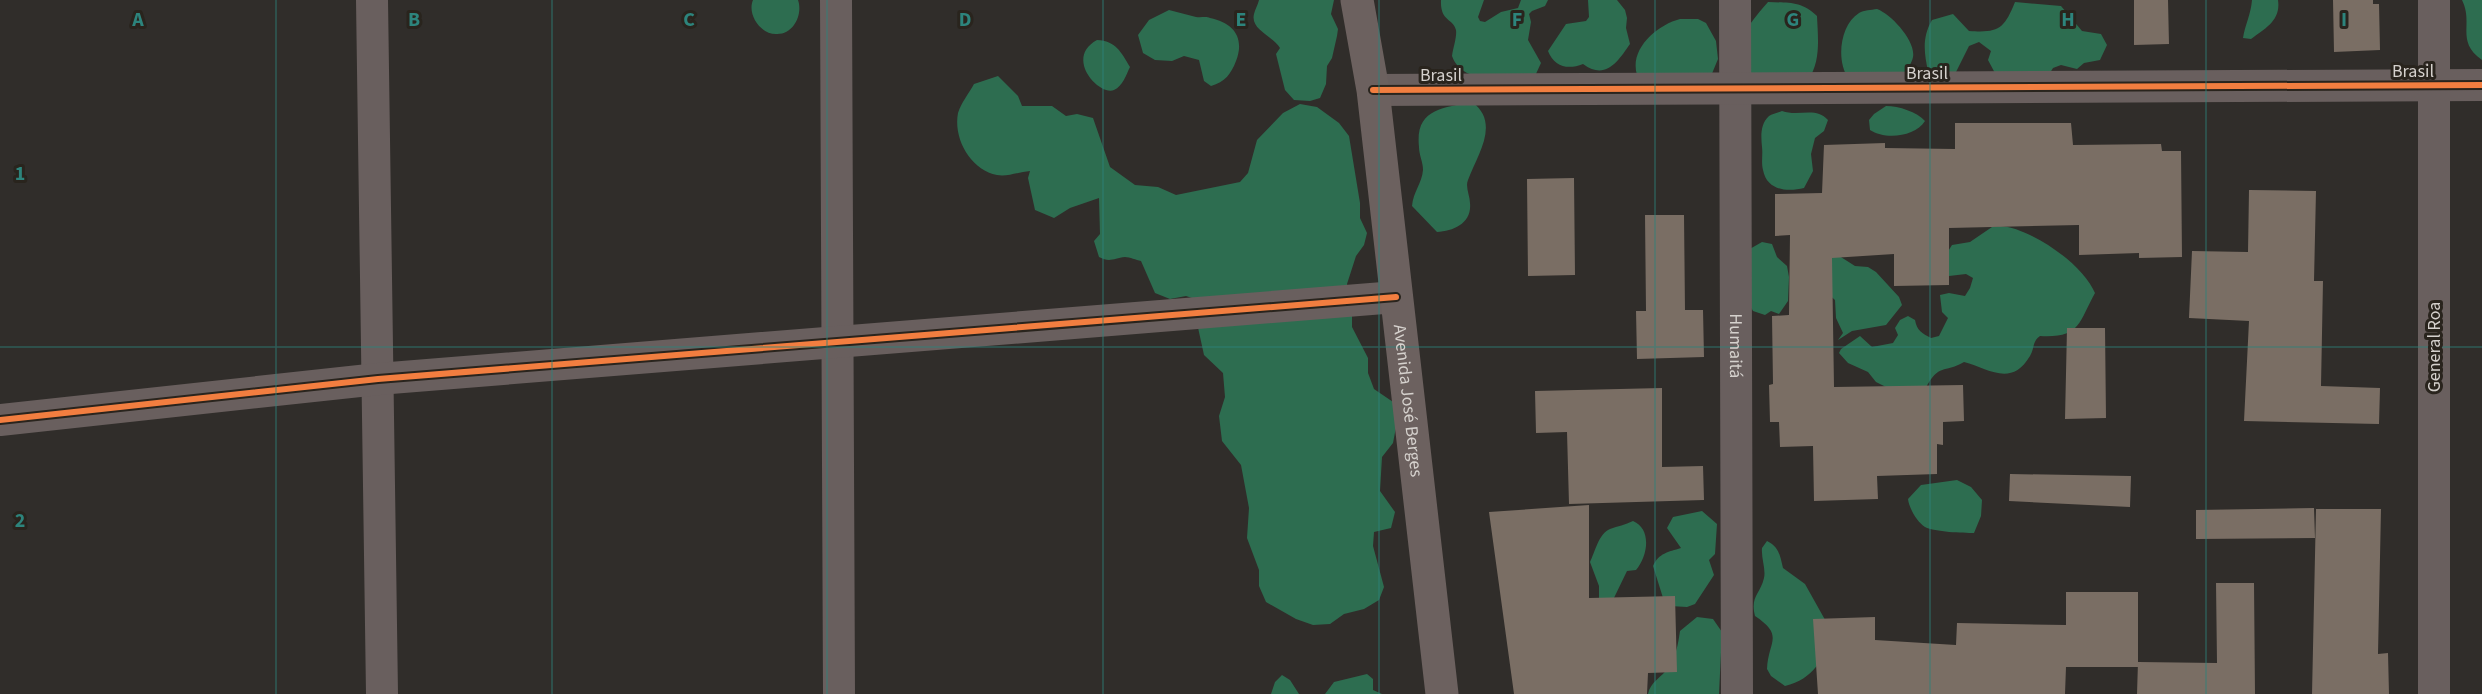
<svg xmlns="http://www.w3.org/2000/svg" width="2482" height="694" font-family="'Source Sans 3',sans-serif">
	<style>
		.forest { fill: #2d6d50 }
		.building { fill: #7a6e64 }
		.lines { fill: none; stroke-linecap: round; stroke-linejoin: round }
		.minor { stroke: #695f5e; stroke-width: 32 }
		.secondary { stroke: #6c615f; stroke-width: 33 }
		.cycleway-casing { stroke: #29241d; stroke-width: 10 }
		.cycleway { stroke: #f27e40; stroke-width: 6 }
		.grid { fill: none; stroke: #2d847c; stroke-width: 1.5; stroke-opacity: 0.55 }
		.labels { text-anchor: middle; dominant-baseline: central; stroke-width: 6; stroke-linejoin: round; paint-order: stroke }
		.street-label { font-size: 18px; fill: #d5d1cd; stroke: #29241d }
		.grid-label { font-size: 20px; text-anchor: middle; font-weight: bold; fill: #2d847c; stroke: #29241d; stroke-width: 6; stroke-linejoin: round; paint-order: stroke }
	</style>
	<rect width="100%" height="100%" fill="#302d2a"/>
	<path class="forest" d="M753,0H798C803,14 794,35 776,34C760,34 747,14 753,0Z
		M1259,0H1334L1331,14L1338,29L1337,36L1332,58L1327,66L1326,84L1320,98L1310,101L1294,100L1285,90L1276,54L1280,48C1273,36 1250,30 1254,14C1255,9 1258,5 1259,0Z
		M1441,0H1484L1478,17L1480,21L1485,22L1501,12L1518,8L1521,0H1548L1545,6L1532,11L1529,14L1531,22L1528,40L1541,63L1535,76C1509,77 1463,87 1452,56C1453,48 1457,37 1456,30C1453,18 1440,22 1441,0Z
		M1588,0H1617L1625,10L1627,18L1626,28L1630,44C1618,61 1606,81 1583,64C1568,70 1554,67 1548,51L1566,24L1586,21L1589,17Z
		M2252,0H2278C2281,20 2266,28 2251,39L2243,38C2245,25 2251,14 2252,0Z
		M2462,0H2482V60C2455,41 2474,24 2462,0Z
		M1768,2C1789,3 1801,1 1817,16C1818,39 1821,61 1808,80L1754,86C1751,75 1743,60 1742,49C1741,31 1758,14 1768,2Z
		M2015,2L2061,6L2082,31L2101,34L2107,45L2100,60L2084,63L2077,69L2061,65L2053,68L2043,84L1996,75L1988,60L1991,51L1979,42L1969,46L1954,76L1942,77L1928,71C1924,53 1922,37 1932,20L1953,14L1969,31C1999,33 2004,29 2015,2Z
		M1877,9C1891,14 1916,41 1913,57C1912,63 1907,69 1904,75L1848,78C1836,60 1840,25 1859,13C1864,10 1871,10 1877,9Z
		M1169,10C1178,12 1187,15 1196,17C1201,18 1206,16 1210,18C1234,23 1245,38 1236,61C1231,74 1225,82 1211,86L1204,81L1199,60L1184,56L1172,61L1155,60L1143,53L1138,35L1149,20Z
		M1680,19H1698L1706,23L1716,41L1718,59L1711,76L1637,75C1629,49 1657,25 1680,19Z
		M1097,40C1116,41 1121,52 1130,67C1126,75 1123,86 1114,90C1099,96 1064,58 1097,40Z
		M998,76L1018,96L1022,106H1052L1066,116L1077,114L1093,118L1110,167L1135,185L1158,187L1176,195L1240,182L1248,173L1257,140L1283,113L1300,104L1317,107L1339,123L1349,136L1360,203V218L1367,233L1364,245L1356,256L1347,284L1352,308V327L1368,358V373L1374,389L1396,404L1397,422L1393,443L1382,457L1380,491L1395,512L1391,528L1374,532L1373,546L1384,587L1379,600L1364,609L1344,614L1330,624L1313,625L1296,619L1266,602L1259,586V570L1247,538L1249,508L1241,465L1222,441L1219,416L1225,397L1223,373L1204,355L1197,323L1207,303L1186,296L1170,299L1155,293L1141,261C1136,260 1130,257 1125,257C1114,258 1110,263 1099,257L1094,241L1100,234L1099,198L1070,208L1054,218L1035,210L1028,178L1030,171C1019,172 1007,177 997,175C971,170 953,139 958,113C961,103 969,93 974,84Z
		M1472,102C1501,123 1477,155 1468,180C1465,187 1470,196 1470,203C1472,223 1454,231 1437,232L1412,206C1413,192 1422,183 1423,170C1423,162 1419,155 1419,147C1415,109 1442,108 1472,102Z
		M1886,106C1899,106 1917,112 1925,121C1915,137 1885,140 1870,130L1869,120L1874,114Z
		M1782,111C1799,117 1816,106 1828,120L1824,131L1815,138L1811,154L1813,171L1804,188C1788,192 1767,191 1763,170C1761,162 1763,155 1762,147C1761,137 1760,124 1769,116C1772,114 1778,113 1782,111Z
		M2000,226C2031,228 2083,264 2095,293C2078,324 2080,338 2040,336C2032,342 2035,347 2030,356C2011,388 1988,368 1964,362C1943,374 1940,362 1925,389L1894,391L1876,382L1868,372L1848,363L1839,353L1841,349L1860,336L1872,347L1893,343L1898,335L1895,328L1900,320L1908,316L1915,320C1917,331 1922,333 1931,338L1939,336L1948,318L1942,312L1940,295L1949,293L1965,296L1970,288L1973,278L1966,274L1949,276L1947,253L1952,245L1970,242L1992,227Z
		M1762,242L1772,244L1777,257L1787,266L1789,277L1788,301L1779,314L1771,311L1765,315L1753,311L1748,302V250Z
		M1833,252L1855,266L1868,267L1876,272L1899,297L1902,305L1886,325L1852,331L1838,340L1843,333L1836,318L1835,300L1816,283Z
		M1957,480L1971,487L1982,500L1981,516L1974,533C1963,533 1935,532 1925,527C1917,522 1909,508 1908,499L1921,485Z
		M1702,511L1717,524L1715,554L1709,560L1714,575L1695,604L1687,607L1670,606L1664,601L1653,566C1659,553 1668,552 1681,548L1667,528L1673,517Z
		M1633,521C1652,529 1648,556 1636,570L1627,571L1612,602L1599,603V586L1590,562C1595,552 1599,533 1610,529C1618,526 1625,525 1633,521Z
		M1767,541C1779,547 1780,555 1783,568L1805,584L1833,634C1823,659 1814,679 1785,686L1771,676L1767,669C1768,641 1785,636 1755,616C1750,596 1760,595 1764,578C1766,569 1761,558 1762,548Z
		M1697,617L1713,619L1722,632L1719,694H1648C1650,682 1662,677 1668,668C1676,656 1678,645 1680,631Z
		M1367,674L1373,679V690L1382,694H1325L1334,682Z
		M1282,675L1290,680L1299,694H1271L1275,682Z"/>
	<path class="building" d="M2134,0H2168L2169,44L2134,45Z
		M2333,0H2373V4H2379L2380,50L2334,52Z
		M1955,123H2071L2073,145L2161,144L2162,151H2181L2182,257L2139,258V253L2079,255V225L1949,228V285L1894,286V254L1832,258L1834,387L1963,385L1964,421L1943,422V445L1937,444V474L1877,476L1878,499L1814,501L1813,446L1780,447L1779,422H1770L1769,385L1773,384L1772,316L1789,315L1790,235L1775,236V194L1822,193L1824,145L1885,143V148L1955,149Z
		M1574,178L1575,275L1528,276L1527,179Z
		M2249,190L2316,191L2314,281H2323L2321,386L2380,388L2379,424L2244,421L2249,321L2189,318L2192,251L2248,252Z
		M1645,215H1684L1685,310H1703L1704,357L1637,359L1636,311H1646Z
		M2067,328H2105L2106,418L2065,419Z
		M1662,388V467L1703,466L1704,500L1569,504L1567,432L1536,433L1535,391Z
		M2010,474L2131,476L2130,507L2009,501Z
		M1589,505V598L1675,596L1677,672L1648,673L1647,694H1514L1489,512Z
		M2314,508L2315,538L2196,539V510Z
		M2316,509H2381L2378,654L2388,653L2389,694H2312Z
		M2216,583H2254L2255,694H2137L2138,662L2217,663Z
		M2066,592H2138V667H2066L2065,694H1818L1813,619L1875,617V640L1956,645L1957,623L2066,625Z"/>
	<g class="lines">
		<g class="minor">
			<path d="M372,0L382,694"/>
			<path d="M836,0L839,694"/>
			<path id="s1" d="M1735,0L1737,694"/>
			<path d="M1373,90L2482,85"/>
			<path d="M0,420L378,379L1396,297"/>
			<path d="M2434,694V0"/>
		</g>
		<path class="secondary" id="s2" d="M1357,0L1373,90L1442,694"/>
		<defs>
			<path id="cycleway" d="M1373,90L2482,85
				M0,420L378,379L1396,297"/>
		</defs>
		<use href="#cycleway" class="cycleway-casing"/>
		<use href="#cycleway" class="cycleway"/>
	</g>
	<path class="grid" d="M276,0V694M552,0V694M827,0V694M1103,0V694M1379,0V694M1655,0V694M1930,0V694M2206,0V694M0,347H2482"/>
	<g class="labels">
		<g class="street-label">
			<text x="2413" y="71">Brasil</text>
			<text x="1927" y="73">Brasil</text>
			<text x="1441" y="75">Brasil</text>
			<text stroke="none"><textPath href="#s1" startOffset="346">Humaitá</textPath></text>
			<text transform="translate(2434 347) rotate(-90)">General Roa</text>
			<text stroke="none"><textPath href="#s2" startOffset="404">Avenida José Berges</textPath></text>
		</g>
	</g>
	<g class="grid-label">
		<text x="138" y="26">A</text>
		<text x="414" y="26">B</text>
		<text x="689" y="26">C</text>
		<text x="965" y="26">D</text>
		<text x="1241" y="26">E</text>
		<text x="1517" y="26">F</text>
		<text x="1793" y="26">G</text>
		<text x="2068" y="26">H</text>
		<text x="2344" y="26">I</text>
		<text x="20" y="180">1</text>
		<text x="20" y="527">2</text>
	</g>
</svg>
